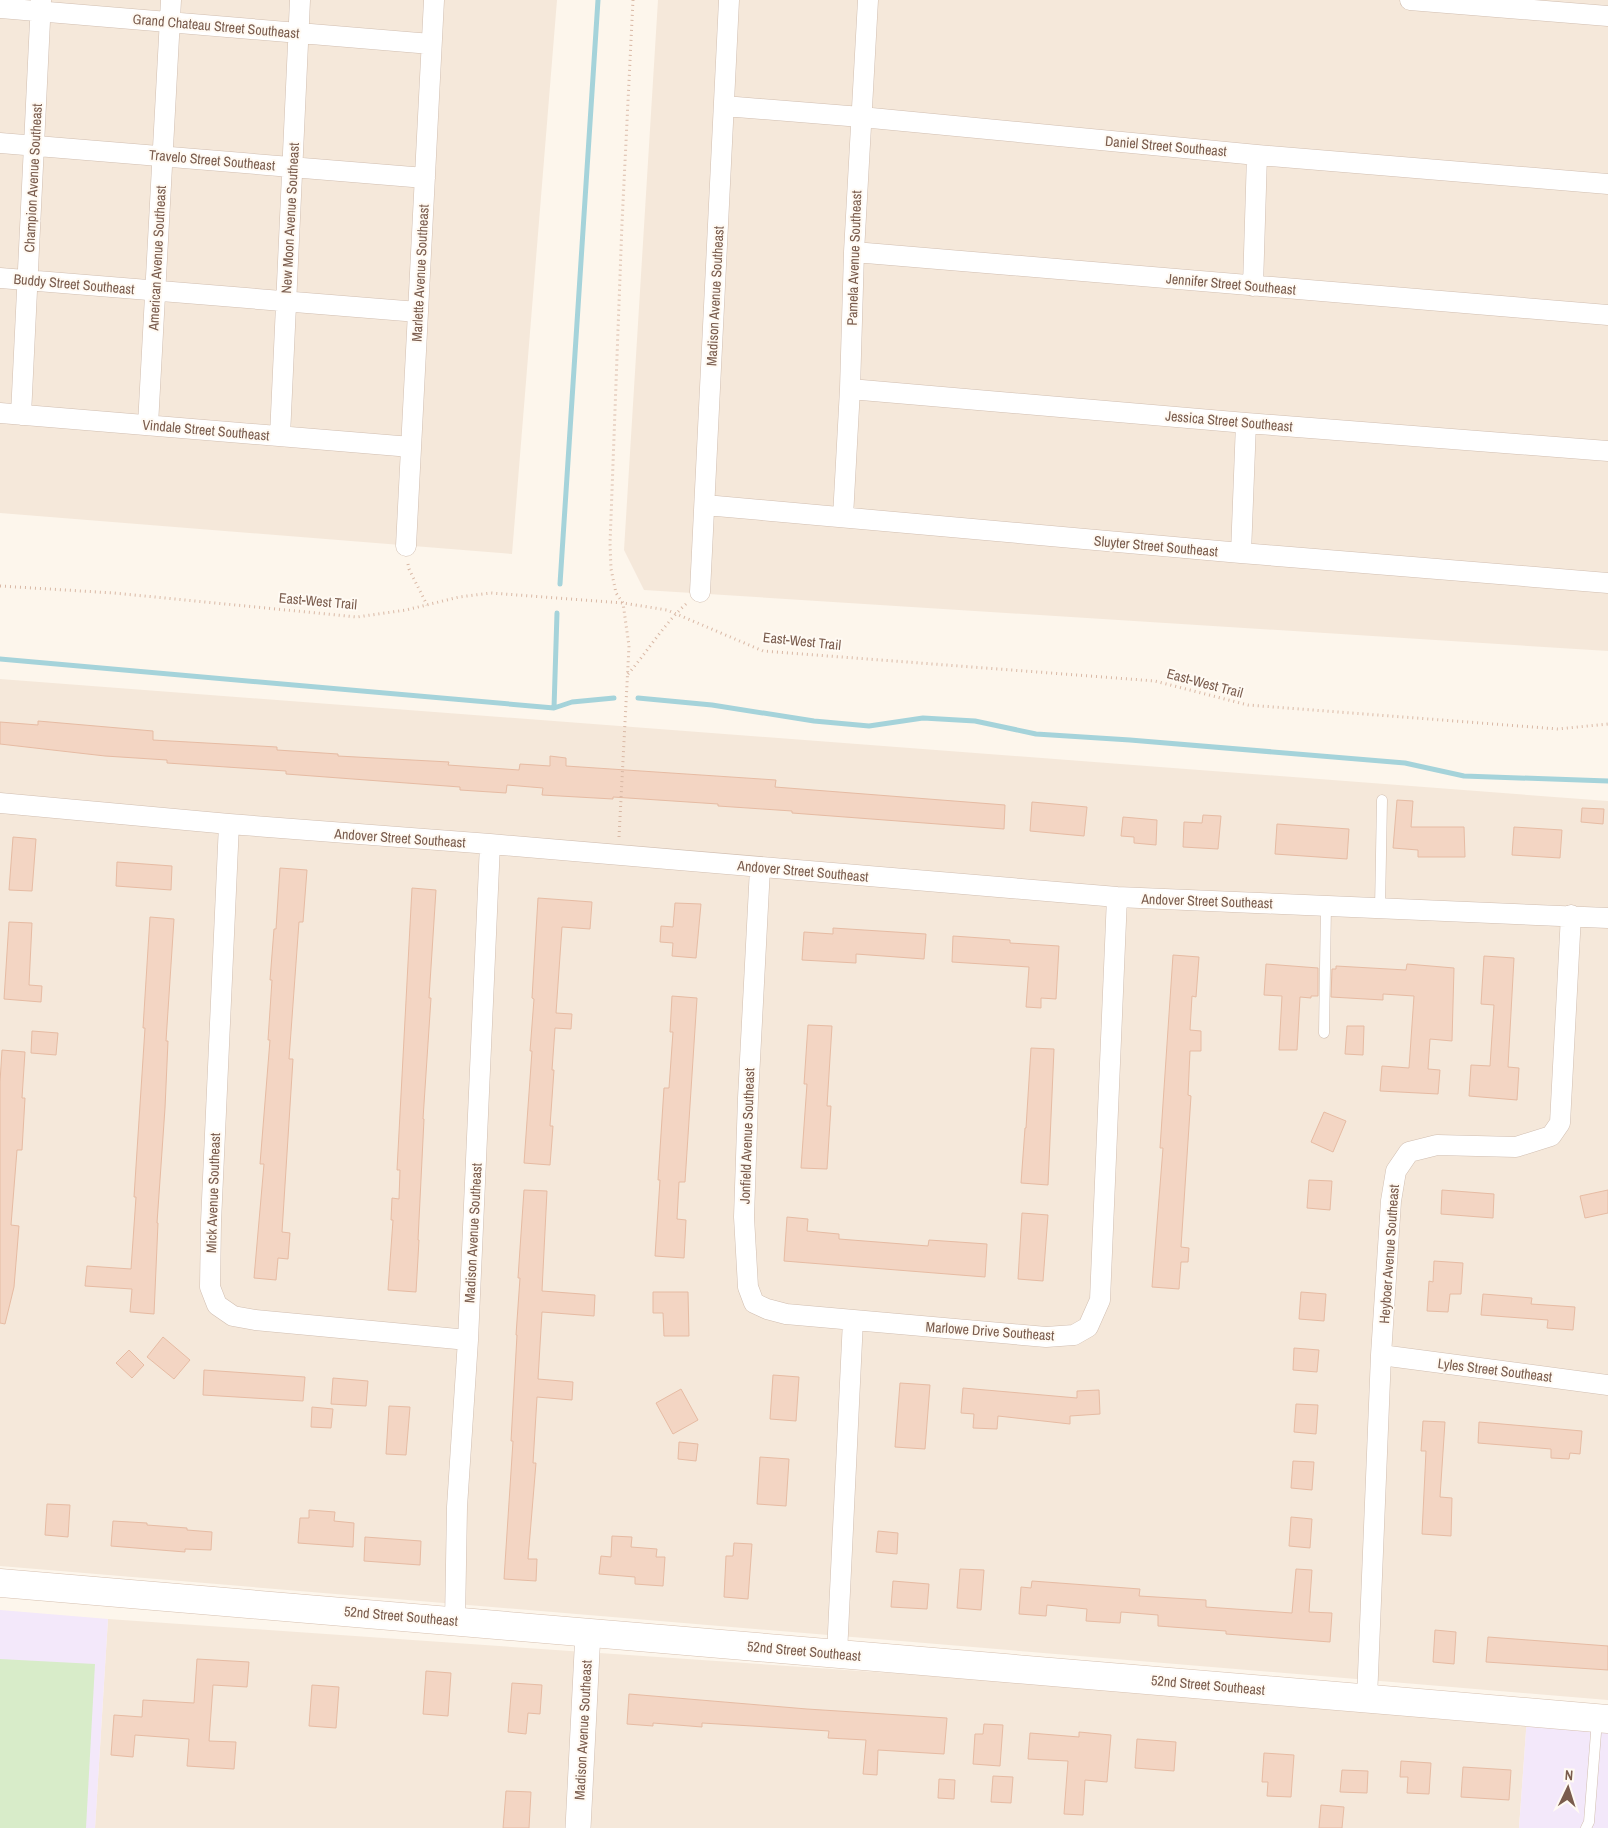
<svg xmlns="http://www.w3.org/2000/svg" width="1608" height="1828" font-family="'Archivo Narrow',sans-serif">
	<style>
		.residential { fill: #f5e8da }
		.education { fill: #f3e8fa }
		.green { fill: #d8ecc9 }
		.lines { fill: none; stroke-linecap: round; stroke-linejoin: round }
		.stream { stroke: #a5d3da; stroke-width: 5 }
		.building { fill: #f3d5c3; stroke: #e6bba3 }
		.service-casing { stroke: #d1beb0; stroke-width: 11 }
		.minor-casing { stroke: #d1beb0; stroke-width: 21 }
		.tertiary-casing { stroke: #d1beb0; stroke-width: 26 }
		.secondary-casing { stroke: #d6c0b0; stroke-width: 29 }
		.path { stroke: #d9b8a5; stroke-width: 3; stroke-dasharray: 1 4; stroke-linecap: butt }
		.service { stroke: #fff; stroke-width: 10 }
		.minor { stroke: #fff; stroke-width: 20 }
		.tertiary { stroke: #fff; stroke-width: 25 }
		.secondary { stroke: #fff; stroke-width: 28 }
		.labels { text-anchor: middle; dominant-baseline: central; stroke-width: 4; stroke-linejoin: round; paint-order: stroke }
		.street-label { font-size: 14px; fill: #7a5c4d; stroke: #fffaf3 }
	</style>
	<rect width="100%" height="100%" fill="#fdf6ec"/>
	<path class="residential" d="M0,0H557L512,554L0,513Z
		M658,0H1608V651L644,590L624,550Z
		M0,679L1608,801V1700L0,1566Z
		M108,1619L1527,1717L1519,1828H95Z"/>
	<path class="education" d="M0,1610L108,1619L95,1828H0Z
		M1527,1717L1608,1723V1828H1519Z"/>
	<path class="green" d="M0,1659L95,1664L86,1828H0Z"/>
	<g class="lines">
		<path class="stream" d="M560,584L598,0
			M0,659L554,708L572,702L614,698
			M638,698L712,705L814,721L869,726L923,718L975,721L1036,734L1130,740L1405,763L1464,776L1608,781
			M554,708L557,613"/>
	</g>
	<path class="building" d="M38,721L153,731V740L277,747V750L338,754V756L449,762L448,765L519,770L520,764L550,766V756L566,758V766L776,780L775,787L1005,805L1004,829L792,813V811L718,806V804L613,797V799L542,795L543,788L507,785L506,793L460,790V787L286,774V771L167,763V760L105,756L0,744V722L38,725Z
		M1397,800L1413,801L1411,827H1464L1465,857H1418V850L1393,848Z
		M1032,802L1087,807L1084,836L1030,831Z
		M1582,808L1604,809L1603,824L1581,822Z
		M1203,815L1221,816L1218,849L1183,847L1184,822L1202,823Z
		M1123,817L1157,820L1156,845L1134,843V837L1121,836Z
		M1277,824L1349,829L1347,859L1275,854Z
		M1514,827L1562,830L1560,858L1512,855Z
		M13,837L36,839L32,891L9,890Z
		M117,862L172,866L171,890L116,886Z
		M280,868L307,870L303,922H299L289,1059H293L282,1232L290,1233L288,1259L278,1258L276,1280L254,1278L264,1164H260L270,1040H268L272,980H270L274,929H276Z
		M412,888L436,890L429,998H431L423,1119H424L418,1240H419L416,1292L388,1290L393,1220H391L392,1198L399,1199L400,1170H397Z
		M538,898L592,902L590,929L562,927L556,1013L572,1014L571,1029L555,1028L552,1070H554L550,1126H553L550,1165L524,1163L532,1051H530L534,999L532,998Z
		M675,903L701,904L696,958L672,956L673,943L660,942L661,926L673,927Z
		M150,917L174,919L166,1041H168L165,1108L157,1223H158L154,1314L130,1312L132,1289L85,1286L87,1266L131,1269L136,1197H134L145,1028H143Z
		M9,922L32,923L29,985L42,986L41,1002L4,999Z
		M833,928L926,934L924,959L856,954V963L802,960L804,932L833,934Z
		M953,936L1010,940V943L1059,946L1056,999L1041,998V1008L1026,1007L1029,967L952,962Z
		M1173,955L1199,957L1196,997L1192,996L1190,1030L1201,1031V1051H1190L1188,1095L1191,1096L1181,1247L1189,1248L1188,1262H1181L1179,1289L1152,1287L1163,1148H1160Z
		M1484,956L1514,958L1508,1067L1519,1068L1517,1100L1469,1096L1471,1065L1490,1066L1494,1005L1481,1004Z
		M1266,964L1318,968V996H1311V998L1300,997L1297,1050H1279L1282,996L1264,995Z
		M1407,964L1454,968L1452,1041L1430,1039L1428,1069L1440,1070L1438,1094L1380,1091L1382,1066L1409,1068L1414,996L1383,994V1000L1331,997L1332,969H1336V966L1406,970Z
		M672,996L697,998L685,1182H679L677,1219L686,1220L684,1258L655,1256L660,1180H658L664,1088H669L673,1032H670Z
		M808,1025L832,1026L827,1106H831L827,1169L801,1168L807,1084H804Z
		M1347,1026H1364L1363,1055L1345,1054Z
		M32,1031L58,1033L56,1055L31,1053Z
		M1031,1048L1054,1049L1048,1185L1021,1183L1025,1128H1026Z
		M2,1050L25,1052L22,1098H25L22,1150H17L11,1225L19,1226L14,1287L5,1324L0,1323V1082Z
		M1324,1112L1346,1121L1333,1152L1311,1142Z
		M1309,1180L1332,1181L1330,1210L1307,1208Z
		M524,1190L547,1191L542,1291L595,1295L594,1316L542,1312L538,1379L573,1382L572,1400L537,1397L533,1463H536L528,1559H537L536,1581L504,1579L513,1441H511L517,1335H516L520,1278H518Z
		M1442,1190L1494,1194L1493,1218L1441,1214Z
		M1608,1190V1213L1585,1218L1580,1196Z
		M1022,1213L1048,1215L1043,1281L1018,1279Z
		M787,1217L808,1219L807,1231L839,1234V1239L928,1246L929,1240L987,1244L985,1277L784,1261Z
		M1434,1261L1463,1263L1461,1294H1450L1448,1312L1427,1311L1429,1281L1433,1282Z
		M653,1292H688L689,1336H664L663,1313H653Z
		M1301,1292L1326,1294L1324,1321L1299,1319Z
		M1483,1294L1532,1298L1531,1304L1575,1307L1573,1330L1547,1328L1548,1320L1481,1315Z
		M163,1337L190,1360L174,1379L147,1357Z
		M1294,1348L1319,1350L1317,1372L1293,1370Z
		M129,1350L144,1365L132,1378L116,1363Z
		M204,1370L305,1377L303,1401L203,1395Z
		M773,1375L799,1377L796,1421L770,1419Z
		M333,1378L368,1381L366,1406L331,1404Z
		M900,1383L930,1385L925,1449L895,1447Z
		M963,1388L1077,1398V1391L1099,1390L1100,1414L1070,1416V1424L998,1416L997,1429L973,1428L974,1414L961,1413Z
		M681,1389L698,1420L673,1434L656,1403Z
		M1296,1404L1318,1405L1316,1434L1294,1432Z
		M389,1406L410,1407L406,1455L386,1454Z
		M312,1407L333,1409L331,1428L311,1427Z
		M1423,1421L1445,1422L1440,1497L1452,1498L1451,1536L1422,1534L1426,1451H1421Z
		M1479,1422L1582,1431L1580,1454L1570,1453L1569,1459L1551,1458V1449L1478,1443Z
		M679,1442L698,1444L696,1461L678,1459Z
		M760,1457L789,1459L786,1506L757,1504Z
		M1293,1461L1314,1462L1312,1490L1291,1488Z
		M47,1504L70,1505L68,1537L45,1535Z
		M309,1510L335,1512L334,1521L354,1523L353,1547L298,1543L300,1518H309Z
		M1291,1517L1312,1519L1310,1548L1289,1546Z
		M113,1521L147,1523V1525L187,1528V1530L212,1532L211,1550L185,1549V1552L111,1546Z
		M878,1531L898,1533L897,1554L876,1552Z
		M612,1536L632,1537L631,1547L657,1549L656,1557H665L663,1586L635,1584V1577L599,1574L601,1556L611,1557Z
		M365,1537L421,1541L420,1565L364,1561Z
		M734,1543L752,1544L748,1599L724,1597L726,1556H733Z
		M960,1569L984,1570L981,1610L957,1608Z
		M1296,1569L1312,1570L1309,1612L1332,1613L1330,1642L1226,1634V1631L1158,1626V1615L1121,1612L1120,1623L1086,1621L1087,1609L1047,1605L1046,1616L1019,1614L1021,1587L1031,1588L1032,1581L1140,1589L1139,1596L1206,1600V1607L1292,1613Z
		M893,1581L929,1584L927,1609L891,1607Z
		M1435,1630L1456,1632L1454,1664L1433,1662Z
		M1488,1637L1608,1646V1670L1486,1662Z
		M197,1659L249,1662L247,1687L213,1685L209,1741L236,1742L234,1769L187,1766L189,1739L135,1735L133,1757L111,1755L114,1715L142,1717L143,1700L194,1703Z
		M426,1671L451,1673L448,1716L423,1714Z
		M512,1683L542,1685L540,1714L528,1713L526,1734L508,1732Z
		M312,1685L339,1687L336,1728L309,1726Z
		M629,1694L807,1709L947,1718L944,1754L878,1750L877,1775L863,1774L866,1740L828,1738L829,1731L752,1726L702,1723V1727L653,1723V1726L627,1724Z
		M984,1724L1003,1725L1000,1766L973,1764L975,1734H983Z
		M1079,1732L1111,1735L1107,1782L1085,1780L1083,1815L1064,1814L1068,1761L1028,1759L1030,1733L1079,1737Z
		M1137,1739L1176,1742L1174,1771L1135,1768Z
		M1264,1753L1294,1755L1291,1797L1267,1796L1268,1782H1262Z
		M1401,1761L1431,1763L1429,1794L1407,1793L1408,1777H1400Z
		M1463,1767L1511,1770L1509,1800L1461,1797Z
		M1342,1770L1368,1771L1367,1793L1340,1792Z
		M993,1776L1013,1777L1011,1803L991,1802Z
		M939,1779L955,1780L954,1799L938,1798Z
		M506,1791L531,1792L529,1828H503Z
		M1321,1805L1344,1807L1342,1828H1319Z"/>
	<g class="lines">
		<defs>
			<path id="service" d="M1380,908L1382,800
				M1324,1033L1326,905
				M1586,1828L1589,1822L1597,1720"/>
			<path id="minor" d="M1410,0L1608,16
				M0,8L431,44
				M724,106L861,117L1257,155L1608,184
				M0,143L425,178
				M854,252L1608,315
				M0,278L418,312
				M1253,286L1257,155
				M850,389L1246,423L1608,451
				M0,413L411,447
				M21,415L41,0
				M148,425L171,0
				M280,436L300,0
				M705,505L1241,553L1608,583
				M843,517L850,389L854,252L868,0
				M406,546L434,0
				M1241,553L1246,423
				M700,592L729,0
				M0,803L229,824L490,844L1117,897L1608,918
				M229,824L211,1222L210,1287L217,1305L233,1316L255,1320L468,1340
				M760,868L748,1098L744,1217L748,1287L754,1303L767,1309L786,1314L1046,1337L1074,1335L1088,1327L1100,1300L1117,897
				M1381,1355L1608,1385
				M455,1621L457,1507L468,1340L490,844
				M837,1654L853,1320
				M1367,1699L1381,1355L1391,1201L1396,1171L1409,1152L1437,1145L1516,1147L1551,1136L1560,1123L1571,915"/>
			<path id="tertiary" d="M578,1828L588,1632"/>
			<path id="secondary" d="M0,1583L1608,1719"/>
		</defs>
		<use href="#service" class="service-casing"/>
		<use href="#minor" class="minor-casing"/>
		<use href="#tertiary" class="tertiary-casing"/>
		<use href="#secondary" class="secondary-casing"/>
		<path class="path" d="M408,564L409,569L427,605
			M0,586L114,593L357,617L406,610L459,597L491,593L623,603L667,610L763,651L1155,681L1248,705L1558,729L1608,724
			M628,674C648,651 664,624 686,604
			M619,837L629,646L623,603L616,593L611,569L610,544L622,223L633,0"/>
		<use href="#service" class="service"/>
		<use href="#minor" class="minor"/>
		<use href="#tertiary" class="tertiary"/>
		<use href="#secondary" class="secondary"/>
	</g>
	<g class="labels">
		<g class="street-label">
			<text transform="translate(216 26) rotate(5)">Grand Chateau Street Southeast</text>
			<text transform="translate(1166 146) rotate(5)">Daniel Street Southeast</text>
			<text transform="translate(212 160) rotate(5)">Travelo Street Southeast</text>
			<text transform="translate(33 178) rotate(-87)">Champion Avenue Southeast</text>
			<text transform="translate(290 218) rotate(-87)">New Moon Avenue Southeast</text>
			<text transform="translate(157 258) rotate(-87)">American Avenue Southeast</text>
			<text transform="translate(854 258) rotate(-88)">Pamela Avenue Southeast</text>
			<text transform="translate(420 273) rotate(-87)">Marlette Avenue Southeast</text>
			<text transform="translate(74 284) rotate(5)">Buddy Street Southeast</text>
			<text transform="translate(1231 284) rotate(5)">Jennifer Street Southeast</text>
			<text transform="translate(715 296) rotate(-87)">Madison Avenue Southeast</text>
			<text transform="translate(1229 421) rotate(5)">Jessica Street Southeast</text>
			<text transform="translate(206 430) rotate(5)">Vindale Street Southeast</text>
			<text transform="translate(1156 546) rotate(5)">Sluyter Street Southeast</text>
			<text transform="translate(318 601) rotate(5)">East-West Trail</text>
			<text transform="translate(802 641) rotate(6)">East-West Trail</text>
			<text transform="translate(1205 683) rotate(15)">East-West Trail</text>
			<text transform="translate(400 838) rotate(4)">Andover Street Southeast</text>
			<text transform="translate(803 871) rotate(5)">Andover Street Southeast</text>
			<text transform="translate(1207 901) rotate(2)">Andover Street Southeast</text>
			<text transform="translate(747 1136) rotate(-88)">Jonfield Avenue Southeast</text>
			<text transform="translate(213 1193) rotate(-88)">Mick Avenue Southeast</text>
			<text transform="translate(473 1233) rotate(-87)">Madison Avenue Southeast</text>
			<text transform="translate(1389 1254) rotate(-86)">Heyboer Avenue Southeast</text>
			<text transform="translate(990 1331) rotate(4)">Marlowe Drive Southeast</text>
			<text transform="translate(1495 1370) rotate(7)">Lyles Street Southeast</text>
			<text transform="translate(401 1616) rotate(5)">52nd Street Southeast</text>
			<text transform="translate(804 1651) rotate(5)">52nd Street Southeast</text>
			<text transform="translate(1208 1685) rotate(5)">52nd Street Southeast</text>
			<text transform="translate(583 1730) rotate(-87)">Madison Avenue Southeast</text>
		</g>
	</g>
	<g transform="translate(1568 1788) rotate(4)" stroke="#fffaf3" stroke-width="4" paint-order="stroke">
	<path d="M0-4L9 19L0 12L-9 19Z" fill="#7a5c4d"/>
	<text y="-8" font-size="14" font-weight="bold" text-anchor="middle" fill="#7a5c4d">N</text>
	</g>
</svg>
